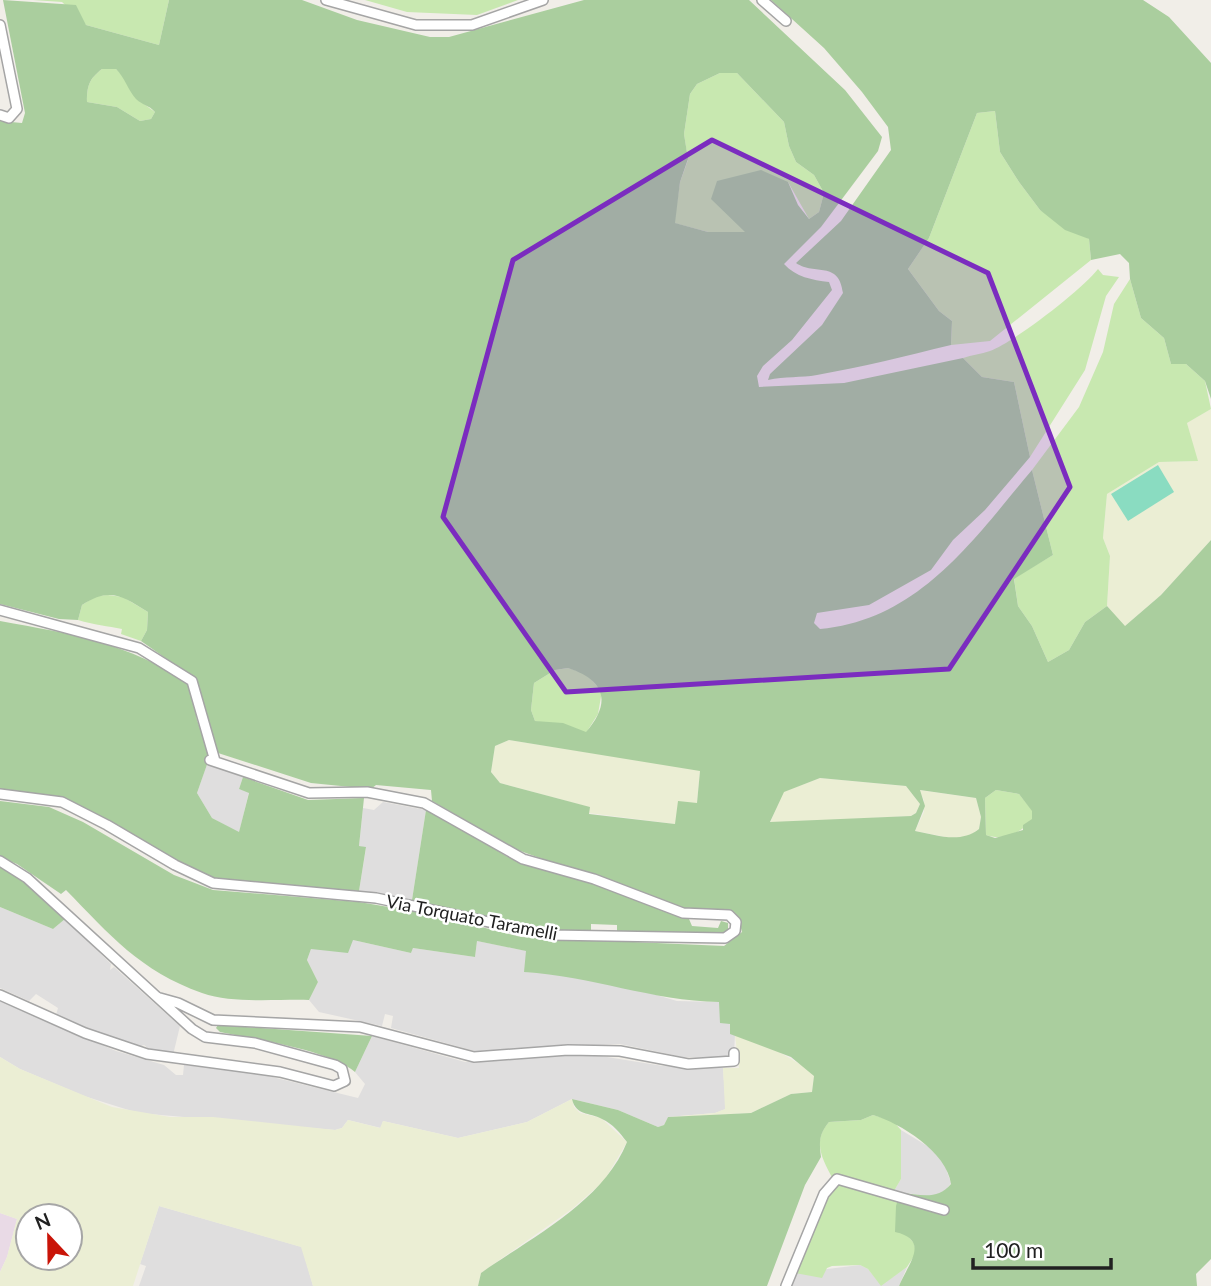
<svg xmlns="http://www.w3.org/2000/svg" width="1211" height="1286" font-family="Lato,sans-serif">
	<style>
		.residential { fill: #dfdede }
		.industrial { fill: #e9dae6 }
		.farmland { fill: #ebeed4; fill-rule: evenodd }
		.grass { fill: #c8e8b0 }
		.forest { fill: #aace9e; fill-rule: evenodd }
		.pitch { fill: #8adcc1 }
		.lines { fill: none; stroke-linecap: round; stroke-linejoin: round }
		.street-casing { stroke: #a5a5a5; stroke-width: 12 }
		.street { stroke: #fff; stroke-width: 9 }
		.marked { fill: #7b2cbf; fill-opacity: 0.2; stroke: #7b2cbf; stroke-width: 5; stroke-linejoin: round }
		.labels { text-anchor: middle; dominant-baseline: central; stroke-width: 5; stroke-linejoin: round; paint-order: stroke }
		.street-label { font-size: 18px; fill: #212121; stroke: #fff }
	</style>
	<rect width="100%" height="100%" fill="#f1eee8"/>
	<path class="residential" d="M207,764L243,777L239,789L249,792L239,833L212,818L197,793Z
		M383,802L426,810L412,900L359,891L366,848L359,846L363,808L374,810Z
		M0,907L53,929L65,919L111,964L110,970L114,967L180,1026L173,1055L150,1050L144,1045L136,1048L56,1015L58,1008L36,994L29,1001L0,988Z
		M353,940L411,953L413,948L475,957L477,941L527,951L525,972L563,974L622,985L677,1001L719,1002L735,1035L734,1053L729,1059L683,1057L620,1044L478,1052L391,1028L393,1016L385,1014L382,1026L319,1012L309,1000L318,982L307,960L311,949Z
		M0,1001L116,1051L164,1065L176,1075H183L184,1065L256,1073L358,1098L365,1084L355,1072L372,1036L465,1062L582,1053L663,1066L723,1068L726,1109L715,1113L668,1117L664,1125L658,1127L618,1110L572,1099L527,1122L458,1138L383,1121L381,1128L348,1120L342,1128L335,1130L138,1113L84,1096L20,1069L0,1057Z
		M901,1130L929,1147L944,1163L951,1183L944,1193L931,1197L894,1191L901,1179Z
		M159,1206L302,1247L313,1286H139L146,1266L140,1264Z
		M860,1265L868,1269L881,1285L907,1267L899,1286H790L795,1273Z"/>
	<path class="industrial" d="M0,1213L17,1219L7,1257L0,1272Z"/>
	<path class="farmland" d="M1211,409V540L1161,595L1124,627L1107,606L1110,556L1103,538L1107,494L1159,462L1197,461L1187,423Z
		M509,740L700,770L697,803L675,824L589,813V807L500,783L491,772L495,746Z
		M820,778L906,786L920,804L916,813L911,816L770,823L783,792Z
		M919,790L976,798L981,817L979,829L971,835L956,839L915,831L924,812V800Z
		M735,1035L769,1046L808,1069L814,1076L812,1092L791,1094L751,1113L668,1117L715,1113L725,1109L723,1068H739Z
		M0,1057L20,1069L112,1107L170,1117H213L335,1130L342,1128L348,1120L380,1128L383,1121L458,1138L527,1122L572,1099L574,1107L580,1113L601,1118L627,1142L604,1181L572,1209L481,1273L478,1286H313L301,1247L159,1206L133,1286H0V1272L7,1257L17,1219L0,1213ZM28,1216H70V1258H28Z"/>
	<path class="grass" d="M33,0H169L159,45L86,25L62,2Z
		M365,0H518L477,15L407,12Z
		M102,69H116L127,79L137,99L155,112L151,119L140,121L117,107L87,102C87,86 89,79 102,69Z
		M720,73H737L784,122L789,146L796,162L814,175L824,193L819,212L809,219L788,182L746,232H708L674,223L680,182L688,160L684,134L690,94L697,84Z
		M995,111L1000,152L1019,182L1040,210L1089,239L1091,260L990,341L951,345L952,321L939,311L908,269L929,238L977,113Z
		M1098,269L1103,275L1119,277L1106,296L1085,370L1030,457L1014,382L982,377L963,358C972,355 981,354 990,351C1014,342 1082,290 1098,269Z
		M1130,279L1141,318L1164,338L1171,364H1186L1205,381L1211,409L1187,423L1198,461L1159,462L1107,494L1103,538L1110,556L1107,606L1085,622L1069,650L1048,662L1032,626L1018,606L1014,578L1053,555L1032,470L1079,407L1103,352L1114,304Z
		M108,595L123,597L148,612L147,630L141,641L121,634L122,629C108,626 94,625 78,620L82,605L96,596Z
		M568,668L585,673L602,691L598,714L586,733L535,721L531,710L534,683L555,670Z
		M996,790L1019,794L1032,810L1033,819C1021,833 1004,841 986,835L985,798Z
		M873,1115L893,1121L901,1130V1179L894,1191L843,1176L833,1179C822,1159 812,1141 829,1122L861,1120Z
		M841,1182L898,1199L906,1234L914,1243L916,1253L907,1267L881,1286L868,1269L860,1265L832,1266L827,1268L822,1278L795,1273C804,1251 821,1192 841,1182Z"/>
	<path class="forest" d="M3,0L76,5L86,25L159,45L169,0H302L357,20L430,37H449L584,0H749L845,90L882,137L878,151L821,227L784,264C796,277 812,280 829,282L832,290L792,340L763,366L757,376L759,387L844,383L963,358L982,377L1014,382L1030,457L985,510L953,540L931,570L869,605L817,613L814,623L820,629C919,620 973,540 1032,470L1053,555L1014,579L1018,606L1032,626L1048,662L1069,650L1085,622L1107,606L1125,626L1161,595L1211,540V1259L1196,1274L1197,1286H899C908,1264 931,1240 895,1232L896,1206L900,1193C920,1194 937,1201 951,1184C947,1152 900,1123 873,1115L861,1120L829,1122C819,1134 819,1142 821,1157L805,1185L767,1286H478L481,1273C532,1237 603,1202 627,1142C620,1133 613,1124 602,1119C589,1112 576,1116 572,1099L618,1110L658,1127L664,1125L668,1117L751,1113L791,1094L812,1092L814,1076L791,1057L730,1034V1024L720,1023L719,1002C652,1001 592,976 524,972L526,951L477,941L475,957L413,948L411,953L353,940L348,953L311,949L307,960L318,982L309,1000C276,999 234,1004 202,993C140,971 110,935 66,890L61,894L17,864L0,857V801L49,807L83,822L174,875L213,890L359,902L430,914L521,937L724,946L742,932L739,921L677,908L515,849L432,801L431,790L376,785L371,789L311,783L218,753L204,721L194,678L141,641L147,630L148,612C122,596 110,587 82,605L78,620L59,619L0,604V121L22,123L25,113ZM102,69H116C125,78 128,90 136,99C142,105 149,105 155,112L151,119L140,121L117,107L87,102C87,86 89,79 102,69ZM720,73H737L784,122L789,146L796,162L814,175L824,193L819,212L809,219L798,205L788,182L761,170L717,181L711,199L745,232H708L675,223L680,182L688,159L684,134L690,94L697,84ZM568,668C605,680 612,702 586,732L563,723L535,721L531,710L534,683L555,670ZM509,740L700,771L697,803L678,801L675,824L589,814L590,807L500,783L491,772L495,746ZM820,778L906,786L920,804L916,813L911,816L770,822L784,792ZM920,790L976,798L981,817L979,829C960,844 937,835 915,831L925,806ZM996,790L1019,794L1032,811V819L1023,825V830L995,838L986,835L985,798Z
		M771,0H1143L1169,17L1211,63V399L1205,381L1186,364H1171L1164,338L1141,318L1130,279L1129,263L1120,254L1091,260L1089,239L1065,230L1040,210L1019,182L1000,152L995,111L977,113L929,238L908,269L939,311L952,321L951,345C906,356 862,367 817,375C801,378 785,376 768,380L770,374L822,325L843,293C839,260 815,276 796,263L841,221L891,150L888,127L862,92L824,48Z
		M0,621C73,634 127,643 191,684L197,720L210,756L197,793L212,818L239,832L249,793L239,789L243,777L308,800L364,798L359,846L366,847L359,891L214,881L70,801L0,792Z
		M426,810L449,821L506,856L593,883L689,919L692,926L718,928L721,921L728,923V931L713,934L617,933V925L591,924V932H550L412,900Z
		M0,864L19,875L65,919L53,929L0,907Z
		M218,1025L372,1036L355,1072C330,1050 254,1039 220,1032L216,1028Z"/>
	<path class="pitch" d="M1158,465L1174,492L1128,521L1111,494Z"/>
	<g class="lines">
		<defs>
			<path id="street" d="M326,0L416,25H472L543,0
				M762,0L786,21
				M0,25L17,109L9,118L0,115
				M0,610L139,648L192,681L215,761
				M0,794L62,802L107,825L175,865L213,883L376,898L550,935L725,938L735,931L736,922L729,915L683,913L594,879L523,859L424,803L367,792L309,793L210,760
				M0,861L27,878L192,1029L205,1037L255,1043L335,1065L342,1069L345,1081L334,1086L280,1072L147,1054L85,1033L0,995
				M160,998L178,1003L213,1020L360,1027L474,1057L568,1050L620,1051L688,1064L734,1061V1053
				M786,1286L824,1194L837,1179L944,1210"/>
		</defs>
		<use href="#street" class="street-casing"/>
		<use href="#street" class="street"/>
	</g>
	<path class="marked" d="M712,140L988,273L1070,487L949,669L566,692L443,517L513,260Z"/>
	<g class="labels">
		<g class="street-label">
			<text transform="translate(472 917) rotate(11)">Via Torquato Taramelli</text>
		</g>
	</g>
	<g transform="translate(49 1237) rotate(338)"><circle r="33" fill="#ffffff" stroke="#a6a6a6" stroke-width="2"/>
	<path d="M0-5L12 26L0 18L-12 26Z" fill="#c91408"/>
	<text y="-10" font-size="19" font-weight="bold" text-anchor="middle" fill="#212121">N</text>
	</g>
	<path d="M973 1258v10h138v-10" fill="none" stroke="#212121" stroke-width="3.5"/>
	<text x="984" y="1258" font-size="21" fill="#212121" stroke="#ffffff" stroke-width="5" paint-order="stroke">100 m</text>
</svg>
